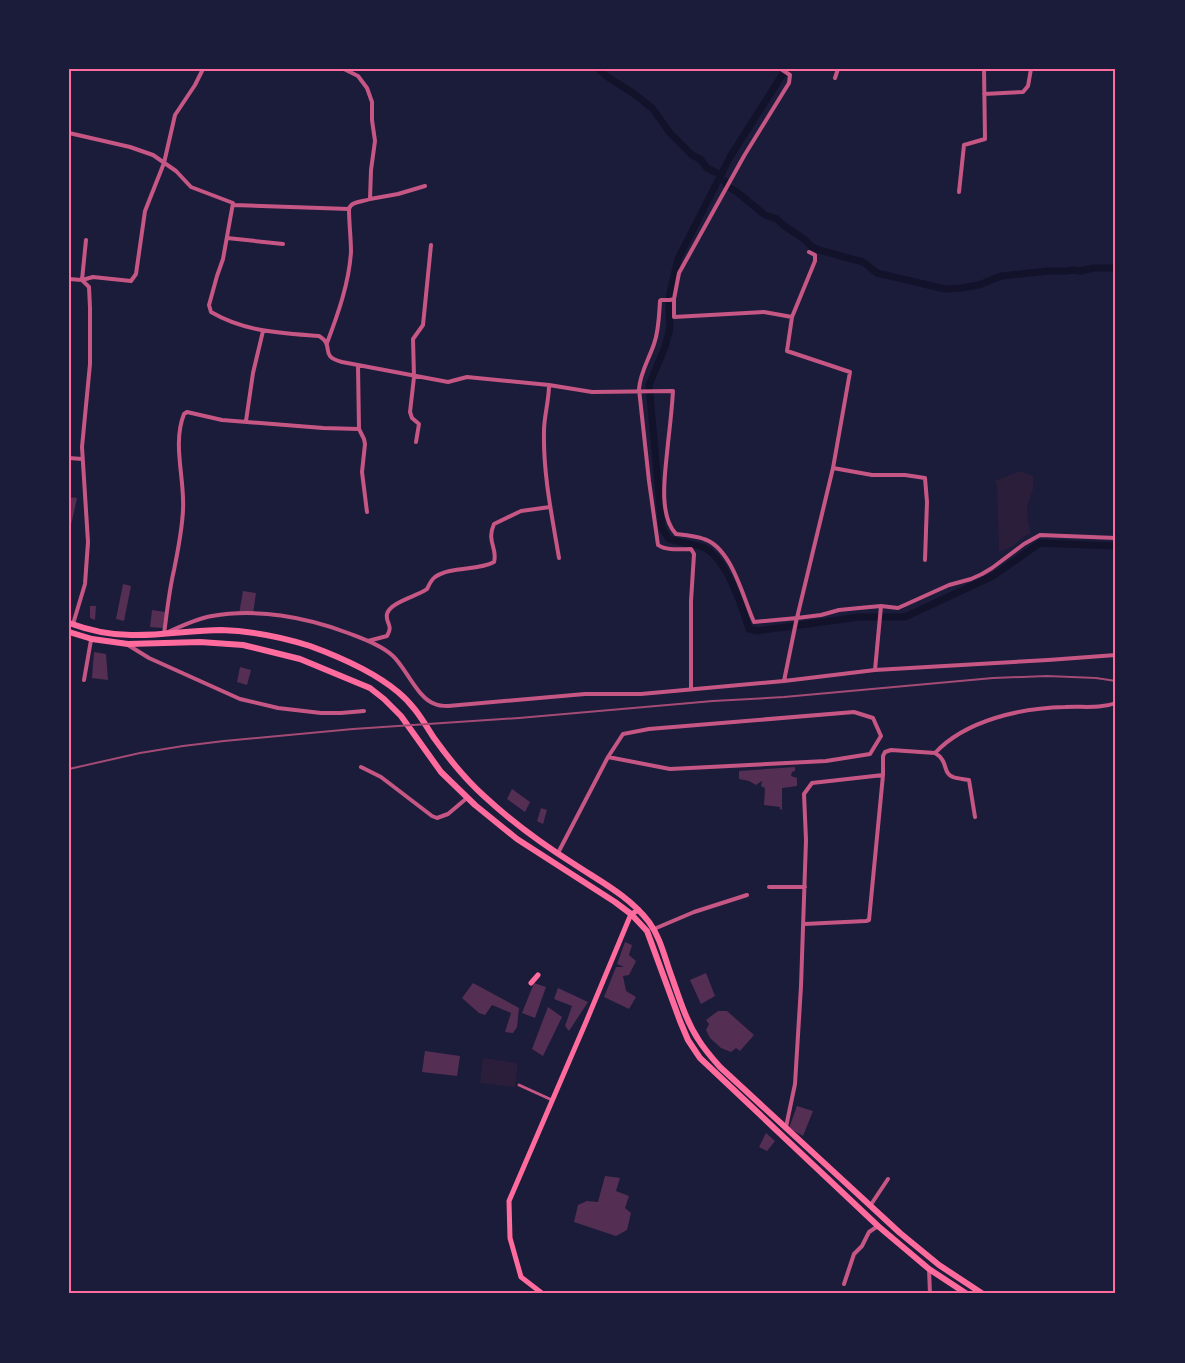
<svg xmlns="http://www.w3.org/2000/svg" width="1185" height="1363" font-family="'Exo 2',sans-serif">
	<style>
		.green { fill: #2a1e3b }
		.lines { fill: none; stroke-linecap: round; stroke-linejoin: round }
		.canal { stroke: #12122b; stroke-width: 7 }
		.building { fill: #542f53 }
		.pedestrian { stroke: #c65784; stroke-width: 3 }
		.minor { stroke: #c65784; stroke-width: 4 }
		.secondary { stroke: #ff6b9d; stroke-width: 5 }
		.trunk { stroke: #ff6b9d; stroke-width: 6 }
		.rail { stroke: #a44b75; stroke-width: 2 }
		.neatline { fill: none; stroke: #ff6b9d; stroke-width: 2 }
	</style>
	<rect width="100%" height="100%" fill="#1b1b3a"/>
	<path class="green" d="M1020,471L1033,476V489L1027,507L1028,521L1031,533L1023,537L1013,546L999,552L997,486L995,481Z
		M483,1058L518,1063L515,1087L480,1083Z"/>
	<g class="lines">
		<path class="canal" d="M599,69L605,75L637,96L653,109L670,133L692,155L700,159L707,168L715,172
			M786,69L730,157L678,259L670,293L669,307L670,328L665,347L649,385L662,528L669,539C680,543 696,544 705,548C727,560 742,606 749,629L757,631L859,617H905L993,576L1040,543L1116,546
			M725,181L727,186L737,192L765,215L777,219L783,225L804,239L812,247L819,250L863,262L877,273L945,289L961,288L979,285L1001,276L1048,271H1066L1073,270L1080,271L1094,268H1116"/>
	</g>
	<path class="building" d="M69,497L77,498L70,530L69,529Z
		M123,584L131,586L124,621L116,619Z
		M243,591L256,593L253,614H239Z
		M90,606H96L95,620L90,618Z
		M152,610L165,612L163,628L150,627Z
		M94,652L106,654L108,680L92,678Z
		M240,667L251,670L247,685L237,682Z
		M795,767V771L792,772L791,776L797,778V786L782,788V810L780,809V807L764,805L765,788L761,786L762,781L756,785L749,781L739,779V771Z
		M512,789L530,802L525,812L507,799Z
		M541,808L547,810L543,824L537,821Z
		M625,942L632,945L629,955L636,961L629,975L623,976L626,991L636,997L629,1009L604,997L616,967H624L617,964Z
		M706,973L715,996L701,1004L690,980Z
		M473,983L519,1008L517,1027L513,1033L505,1032L511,1013L492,1005L485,1015L479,1013L462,998Z
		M534,983L546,987L535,1018L522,1013Z
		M558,988L588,1002L569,1031L565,1026L572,1006L554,999Z
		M548,1007L562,1017L543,1056L532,1049Z
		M718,1011H727L754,1035L740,1051L736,1048L731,1052L721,1048L710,1038L706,1030L709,1024L706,1020Z
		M425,1051L460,1056L457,1076L422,1072Z
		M797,1106L813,1111L803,1136L789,1128Z
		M766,1133L775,1141L767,1151L759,1147Z
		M605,1176L620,1178L616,1191L629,1196L625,1208L631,1213L627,1230L616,1236L574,1222L578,1205L587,1201L598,1202Z"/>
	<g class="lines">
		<path class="pedestrian" d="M519,1085L552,1100"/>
		<path class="minor" d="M781,69L790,75L789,83L744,156L679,273L674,299V317L764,312L792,317
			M835,78L838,69
			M984,94L1023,92L1028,86L1031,69
			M69,133L130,147L153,155L176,171L191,187L233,203L223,259L217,276L209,305L211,312C245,332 281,333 319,336C336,346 318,356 342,362L448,382L467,377L549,385C549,401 544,416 544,431C543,474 552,516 559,558
			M959,192L964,145L985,139L984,69
			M370,199L398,194L425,186
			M234,205L349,209
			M227,238L283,244
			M86,240L82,280L93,277L131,281L136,274L145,211L164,163L175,115L195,85L203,69
			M69,279L82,280L89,287L90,308V364L82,447L88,542L85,584L73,624
			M674,299L670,300H661L660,301C659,315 659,330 654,344C649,359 640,373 639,389L649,481L658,545C666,551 681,549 691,549L694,554L691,601V689
			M327,343C338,314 349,283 351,252C351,238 349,223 349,209C351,201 363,202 370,199L371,170L375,141L372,120V102L367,88L358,76L344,69
			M358,365L359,429L364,439L365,444L362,472L367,512
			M549,385L592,392L673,391C672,408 670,426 668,443C666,468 657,514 676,534C685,535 696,536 704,539C732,548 743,598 754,622L797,618L821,615L839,610L859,608L881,606L898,608L949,585L971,579L982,574L992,568L1024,544L1040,535L1116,538
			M246,421L253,373L263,331
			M359,429L323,428L222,420L187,412L184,414C172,444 185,479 183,510C182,531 178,550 174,570C169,591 167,612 164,634C179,627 195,619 212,616C256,608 306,617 348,633C363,639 381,645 393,656C406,668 418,699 435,704C439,706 444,706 448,706L585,694H641L784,681L875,670L1048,660L1116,655
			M416,442L419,424L412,418L410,412L414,377L413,339L423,325L431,245
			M69,458L82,459
			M833,468L872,475H905L925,478L927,502L925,560
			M368,641L387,636C394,625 385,623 387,614C390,602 418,596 427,589C429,585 431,580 435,577C451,566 478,571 494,562C498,548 486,542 494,524L521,511L550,507
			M128,645L149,658L240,699L278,708L321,713H341L364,711
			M875,670L881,606
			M84,680L91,640
			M784,681L796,622L833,468L850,372L787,351L792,317L815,261V255L809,252
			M935,753C966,720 1021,708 1065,707C1082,706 1100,709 1116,703
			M361,767L381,777L432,816L437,818L448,814L467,798
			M558,853L608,757L623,734L649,729L854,712L873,718L881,736L870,754L826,761L670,769L608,757
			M769,887H805
			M804,924L866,921L869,920L883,775V756L885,752L891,750L935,753C949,761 942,773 953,777C958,779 964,779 969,780L975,817
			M654,929L694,912L747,895
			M786,1127L795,1084L801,986L806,840L804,794L812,783L883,775
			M870,1206L888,1179
			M929,1269L930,1294
			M844,1284L854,1254L862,1246L869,1232L878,1226"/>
		<path class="secondary" d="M531,983L538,975
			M543,1294L521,1277L510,1238L509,1201L586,1022L631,914L639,910"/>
		<path class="trunk" d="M69,623C88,630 110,635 131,635C161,636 191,630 221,630C251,631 282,637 310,646C340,657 373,671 398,692C414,705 423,721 434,738C449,759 465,779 484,796C512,822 542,844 574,864C601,882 629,896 649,922C660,937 664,955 670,972C678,994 685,1019 698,1039C704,1049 712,1058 720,1067L900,1233L939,1265L983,1294
			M69,632L92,639L128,644L200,642L243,645L300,659L370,688L384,699L401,716L441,772L475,805L517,839L615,902L631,914L647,931L680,1021L688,1040L700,1058L878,1226L929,1269L967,1294"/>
		<path class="rail" d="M69,769L140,753L183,746L224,741L353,729L519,718L713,701L784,697L993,678L1047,676L1096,678L1116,681"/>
	</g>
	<rect width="1185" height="1363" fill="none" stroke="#1b1b3a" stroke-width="141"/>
	<rect x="70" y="70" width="1044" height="1222" class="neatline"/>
</svg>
